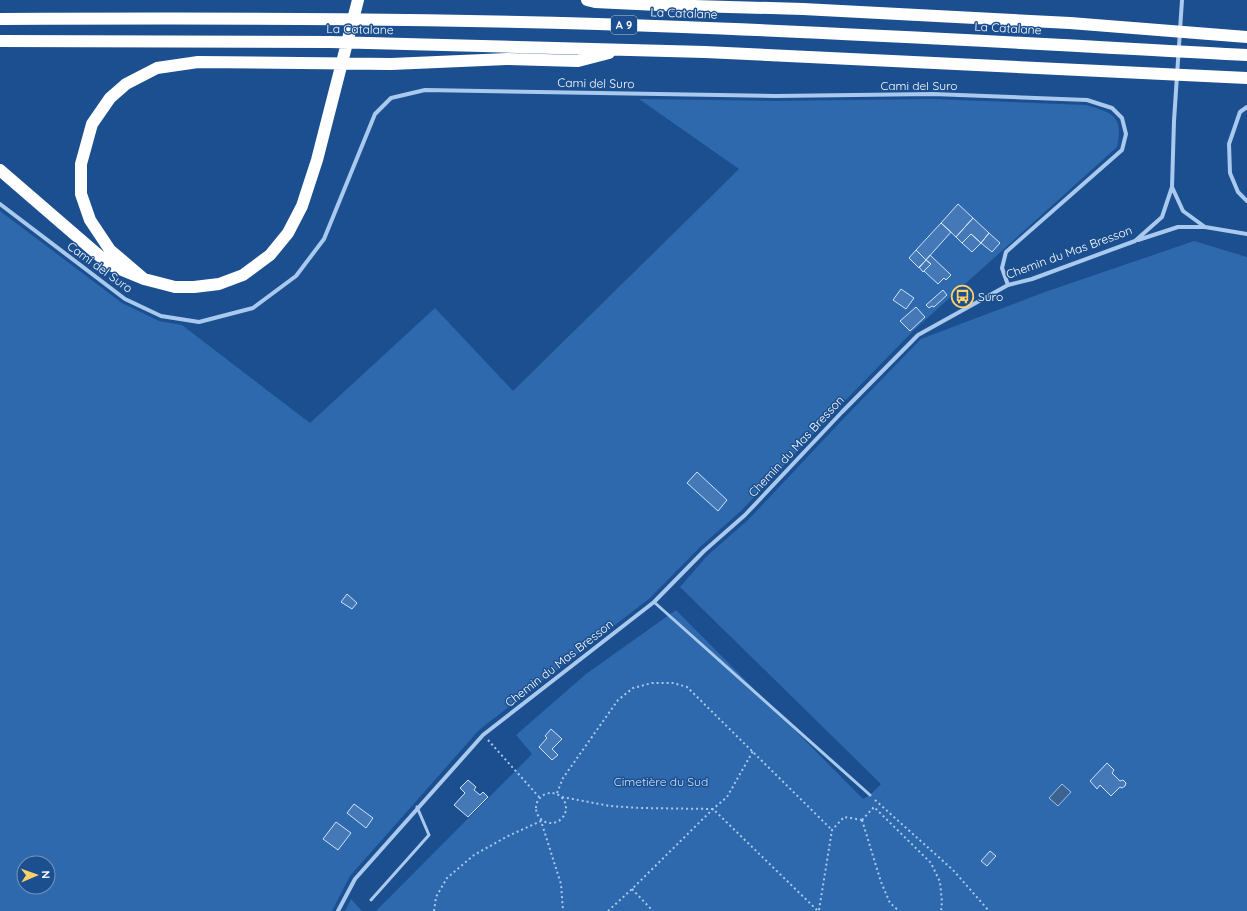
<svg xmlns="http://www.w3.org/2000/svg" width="1247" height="911" font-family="Quicksand,sans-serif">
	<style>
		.green { fill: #2e69ad; fill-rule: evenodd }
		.water { fill: #3c6290; stroke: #9cc4f0 }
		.building { fill: #4478b7; stroke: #cfe3fa }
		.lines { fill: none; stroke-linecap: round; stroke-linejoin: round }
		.path { stroke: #a9c9ee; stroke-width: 2; stroke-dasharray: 2 3; stroke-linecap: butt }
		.service { stroke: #a9c9ee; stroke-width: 3 }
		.minor { stroke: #a9c9ee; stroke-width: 4 }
		.motorway { stroke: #fff; stroke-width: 12 }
		.labels { text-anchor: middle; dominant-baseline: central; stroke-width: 3; stroke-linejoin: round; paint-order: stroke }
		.shield { fill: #1b4f8f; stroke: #bbcadd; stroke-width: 1 }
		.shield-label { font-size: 11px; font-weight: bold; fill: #fff }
		.street-label { font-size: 12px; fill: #fff; stroke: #1b4f8f }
		.poi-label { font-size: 12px; fill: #fff; stroke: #1b4f8f; text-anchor: start }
		.park-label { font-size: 12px; fill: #cfe3fa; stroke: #1b4f8f }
	</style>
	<rect width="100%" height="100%" fill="#1b4f8f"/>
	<path class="green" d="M639,99L775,101L932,99L1086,105C1112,113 1124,115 1117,147L913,331L838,408L741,511L700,547L650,598L479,730L350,876L332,911H0V211L122,303L159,321L182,325L310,423L435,308L513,391L739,169ZM24,863H48V887H24Z
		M1194,241L1247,257V911H376L532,754L516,735L586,674L676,610L863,799L870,795L881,784L680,587L708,555L749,519L846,416L921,339L1045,292Z
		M351,899L362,911H345Z"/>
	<path class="water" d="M1062,784L1071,792L1058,806L1049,798Z"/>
	<path class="building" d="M958,204L973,218L956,237L941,223Z
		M973,218L989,233L981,243L971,234L962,243L956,237Z
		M941,223L951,232L926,260L916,250Z
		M989,233L1000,243L992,252L981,243Z
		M971,234L981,243L972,252L962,243Z
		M916,250L926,260L919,268L909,258Z
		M930,255L951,275L946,280L944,278L938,284L924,271L931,264L926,260Z
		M926,260L931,264L923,272L919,267Z
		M901,289L914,298L906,309L893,300Z
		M943,290L947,295L934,307L932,306L929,308L926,305Z
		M916,307L925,317L910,331L900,321Z
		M697,472L727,500L718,511L687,483Z
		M347,594L357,603L352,609L341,602Z
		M551,729L562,739L552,749L558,755L552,760L539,747L547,738L545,736Z
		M1107,763L1114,770L1112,773L1120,781L1123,780L1126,783L1125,786L1122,788L1120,787L1111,796L1100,785L1097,789L1090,781Z
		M468,780L476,787L474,790L480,795L483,792L488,797L468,817L454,805L465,793L460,788Z
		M354,804L373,818L366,828L347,813Z
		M336,822L351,833L338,850L323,839Z
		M990,851L996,856L987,866L981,861Z"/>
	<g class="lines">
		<path class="path" d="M488,740L539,797
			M536 808a15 15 0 1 1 30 0a15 15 0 1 1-30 0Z
			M557,793L563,778L618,700L633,688L652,683H673L687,687L832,830
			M562,797L610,806L640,808L713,809L818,911
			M875,800L953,870L989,911
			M862,820L874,807L931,863L940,882L942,902L941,911
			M862,820L881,882L890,903L899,911
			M632,889L653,911
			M819,910L832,830L844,817L862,820
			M434,911L436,897L447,878L474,855L508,836L541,821L561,884L563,911
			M608,911L632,889L713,809L727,797L753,751"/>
		<path class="service" d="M654,602L870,795
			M371,900L429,835L417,807"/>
		<path class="minor" d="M1247,107L1240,112L1229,144L1230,173L1238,192L1247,201
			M1172,187L1183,211L1205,227
			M0,204L125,299L161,316L199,322L253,308L296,276L324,239L375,114L391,98L425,90L775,96L933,94L1087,100L1112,108L1122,118L1126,134L1122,150L1006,252L1002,268L1008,285
			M1138,240L1178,227H1205L1247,234
			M338,911L355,879L483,735L654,602L704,551L745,515L842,412L918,335L1008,285L1032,279L1135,241L1162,217L1172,187L1174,121L1182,0"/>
		<path class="motorway" d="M587,0L595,2L658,5L803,9L1070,23L1247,37
			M0,19C228,18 456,18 683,27C871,34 1059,45 1247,55
			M0,41L330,42L705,52L1247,78
			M0,170L110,265L144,279L175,287H194L219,284L243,275L270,255L288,233L302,206L317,160L358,0
			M144,279L110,250L90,220L81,194V164L92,124L110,98L126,84L157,68L198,62L391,64L507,59L578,61L609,53"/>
	</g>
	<defs>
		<symbol id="bus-ring" viewBox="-11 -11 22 22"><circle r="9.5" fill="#1b4f8f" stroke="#ffd166" stroke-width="1.5"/><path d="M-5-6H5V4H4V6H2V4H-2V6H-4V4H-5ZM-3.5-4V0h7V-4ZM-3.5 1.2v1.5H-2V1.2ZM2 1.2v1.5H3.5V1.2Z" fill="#ffd166"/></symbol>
	</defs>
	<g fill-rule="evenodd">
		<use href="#bus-ring" x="950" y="284" width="25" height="25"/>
	</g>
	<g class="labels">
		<rect class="shield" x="611" y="16" width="26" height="18" rx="3"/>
		<g class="shield-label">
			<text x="624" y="25">A 9</text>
		</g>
		<g class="street-label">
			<text transform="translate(684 13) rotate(2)">La Catalane</text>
			<text transform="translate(1008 28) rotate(3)">La Catalane</text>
			<text transform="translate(360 29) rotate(1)">La Catalane</text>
			<text transform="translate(596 83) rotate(1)">Cami del Suro</text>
			<text x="919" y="85">Cami del Suro</text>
			<text transform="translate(1069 252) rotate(-20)">Chemin du Mas Bresson</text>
			<text transform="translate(100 267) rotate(36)">Cami del Suro</text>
			<text transform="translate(796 446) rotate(-47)">Chemin du Mas Bresson</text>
			<text transform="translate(559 663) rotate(-38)">Chemin du Mas Bresson</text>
		</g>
		<g class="poi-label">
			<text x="978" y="296">Suro</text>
		</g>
		<g class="park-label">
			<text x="661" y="781">Cimetière du Sud</text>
		</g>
	</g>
	<g transform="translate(36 875) rotate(88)"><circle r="19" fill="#1b4f8f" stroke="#7695bc"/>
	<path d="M0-3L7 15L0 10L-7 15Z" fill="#ffd166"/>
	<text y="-6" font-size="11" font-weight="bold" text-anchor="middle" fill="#ffffff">N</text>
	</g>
</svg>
